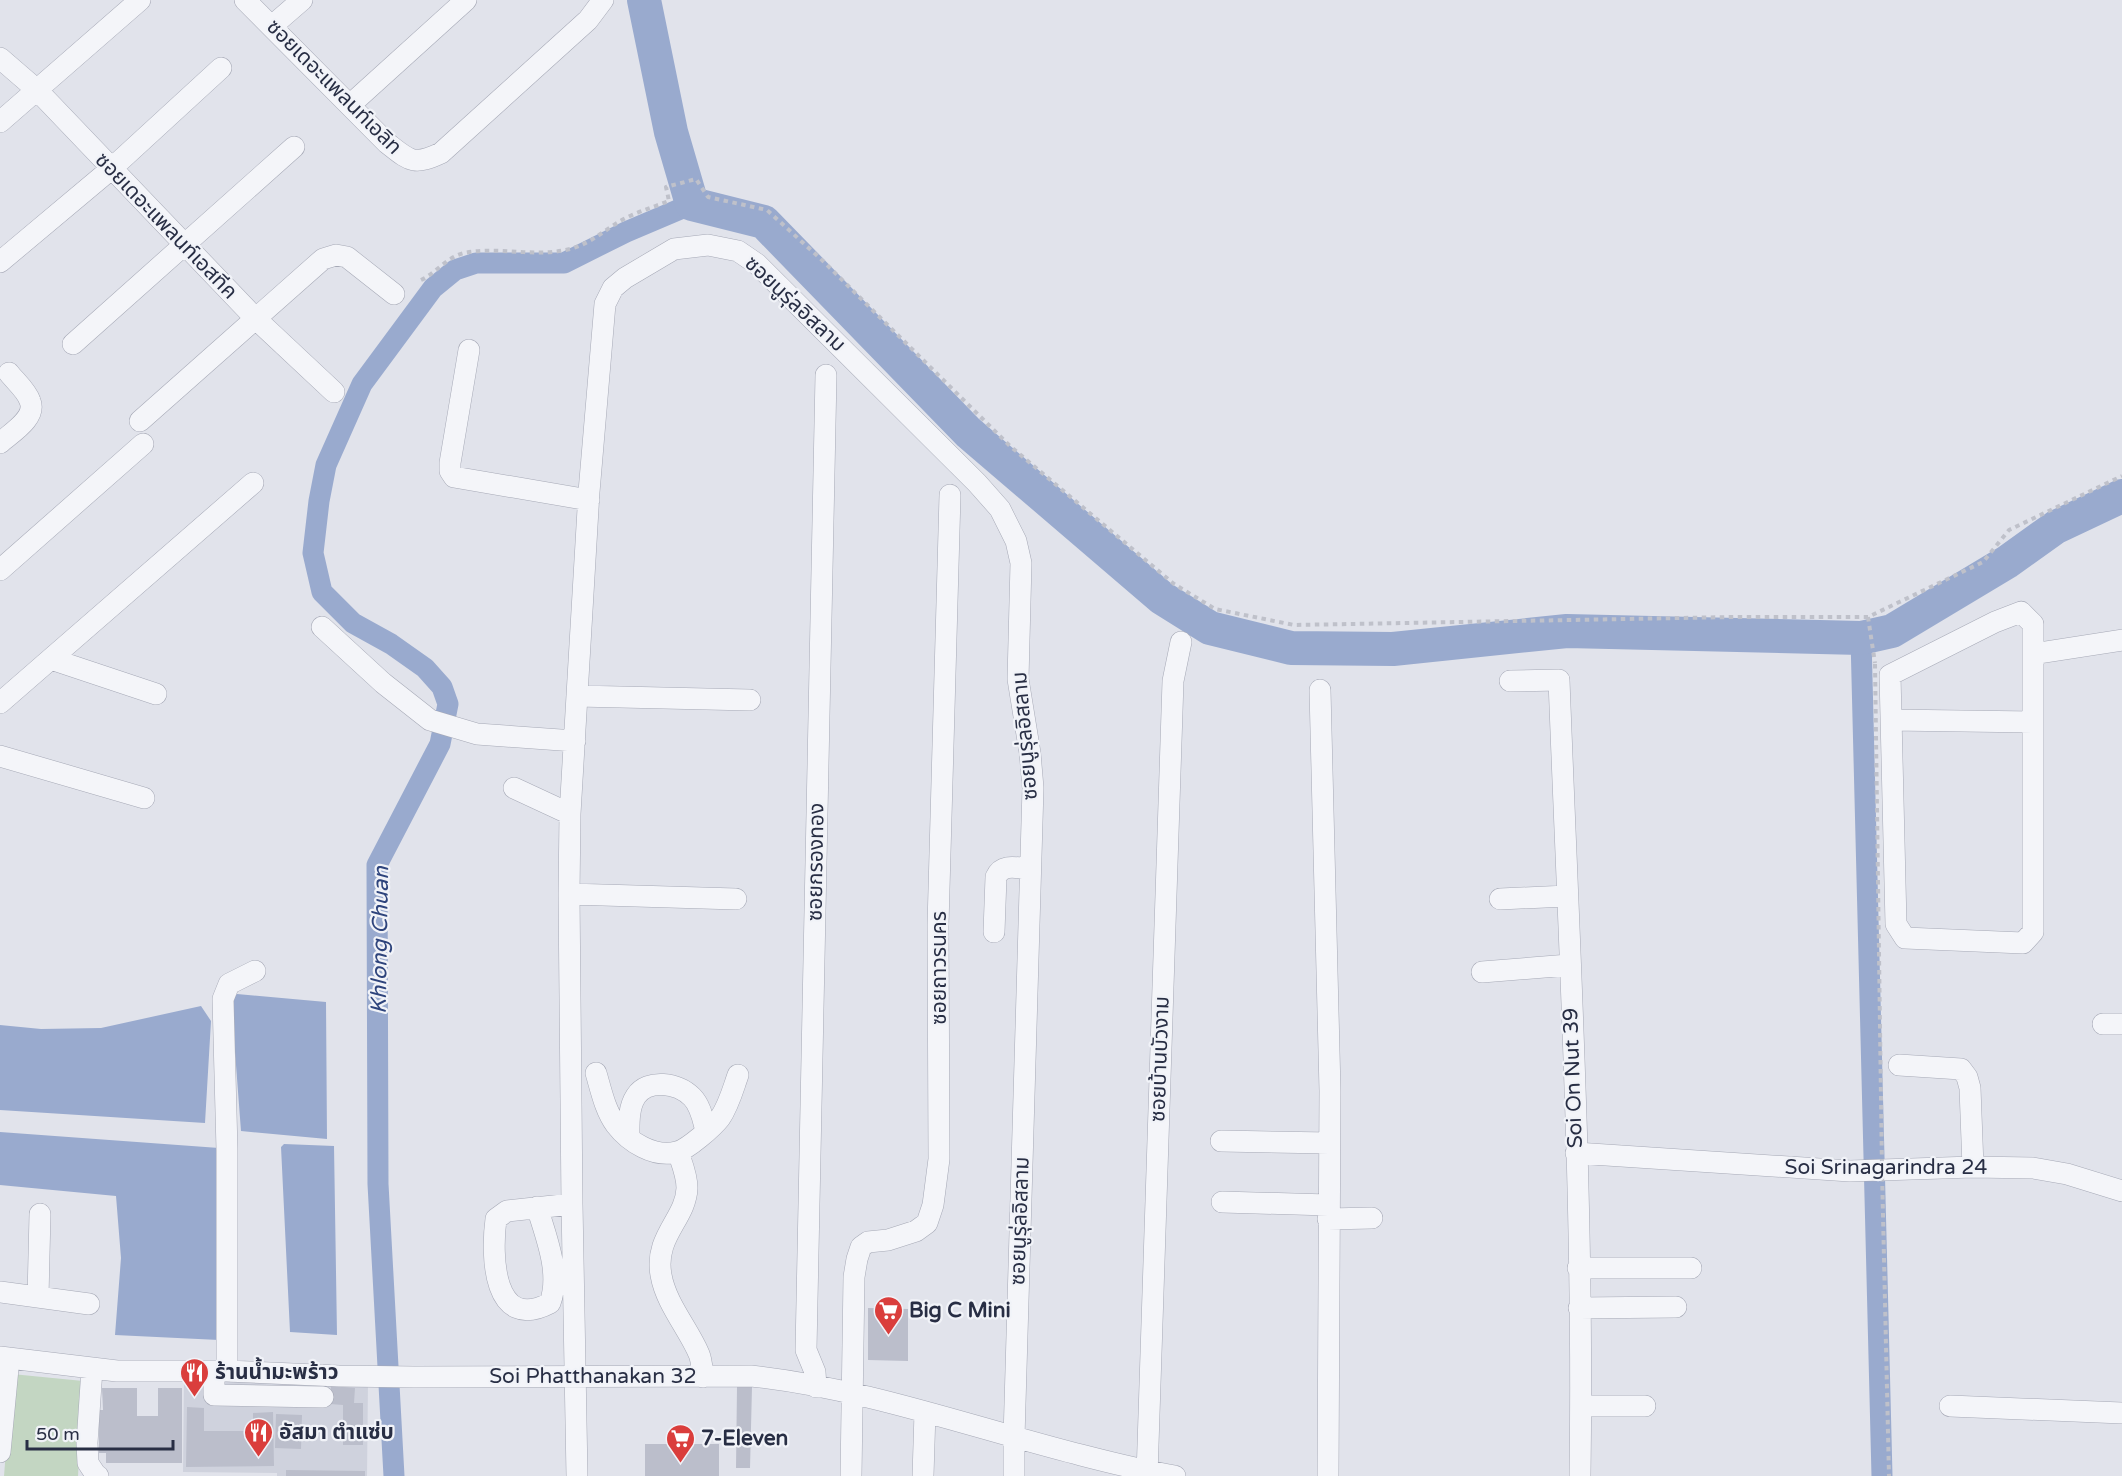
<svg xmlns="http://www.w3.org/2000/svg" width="2122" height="1476" font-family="'Varela Round','Noto Sans Thai',sans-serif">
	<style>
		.built { fill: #cfd2dd }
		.green { fill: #c3d6c2 }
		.water { fill: #99aace }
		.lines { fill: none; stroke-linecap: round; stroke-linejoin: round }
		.canal { stroke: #99aace; stroke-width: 21 }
		.river { stroke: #99aace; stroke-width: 34 }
		.building { fill: #bbbecb }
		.minor-casing { stroke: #a6a9b6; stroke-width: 22 }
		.path { stroke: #bfc1ca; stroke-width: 4; stroke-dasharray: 4.5 4.5; stroke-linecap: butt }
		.minor { stroke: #f4f5f9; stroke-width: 21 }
		.path-bridge { stroke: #bfc1ca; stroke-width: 4; stroke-dasharray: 4.5 4.5; stroke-linecap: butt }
		.labels { text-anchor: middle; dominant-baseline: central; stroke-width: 4.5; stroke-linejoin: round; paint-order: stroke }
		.street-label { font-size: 21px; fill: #282e44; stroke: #f1f3f8 }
		.poi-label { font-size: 21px; font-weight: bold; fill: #282e44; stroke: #f1f3f8; text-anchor: start }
		.water-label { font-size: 22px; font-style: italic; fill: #2e447c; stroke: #f1f3f8 }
	</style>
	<rect width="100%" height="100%" fill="#e1e3eb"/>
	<path class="built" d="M184,1379L368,1382L367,1476H277V1473L183,1472Z"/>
	<path class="green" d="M12,1374L83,1381L78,1476H4Z"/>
	<path class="water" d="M237,994L326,1002L327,1139L241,1131L231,999Z
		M201,1006L211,1021L205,1123L0,1110V1025L41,1029L101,1028Z
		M0,1132L219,1148V1340L115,1335L121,1258L116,1196L0,1185Z
		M284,1144L334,1146L337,1335L290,1332L281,1147Z"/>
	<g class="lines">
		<path class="canal" d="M1861,638L1882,1476
			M394,1476L378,1184L377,865L440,744L448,704L442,687L425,668L391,644L353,623L322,592L313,553L319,501L326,465L362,384L433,288L455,270L476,263H564L626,232L692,204"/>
		<path class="river" d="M644,0L671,132L692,204L764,222L968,432L1162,598L1210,628L1291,648L1393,649L1567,631L1861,638L1892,631L2007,562L2056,527L2122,496"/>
	</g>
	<path class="building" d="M868,1308L908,1309V1361L868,1360Z
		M331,1386L355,1388L354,1403H363V1445H343V1405L330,1404Z
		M737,1387H752L750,1468H736Z
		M102,1388H137V1416H158V1388H182V1463H106V1453H99V1410H103Z
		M187,1407L204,1408V1431H253V1413L273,1412L274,1466L186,1467Z
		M276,1414L302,1415L301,1449L275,1448Z
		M645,1444H719V1476H645Z
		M286,1470L365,1471V1476H286Z"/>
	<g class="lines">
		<defs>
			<path id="minor" d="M245,0L387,143C410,161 413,166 441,153L588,20L603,0
				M272,26L302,0
				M0,58L37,90L256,319L334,392
				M350,105L466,0
				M0,122L140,0
				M0,262L111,169L221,68
				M73,344L294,147
				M469,350L450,463V471L454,477L589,500
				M140,421L323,259L336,255L347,257L394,294
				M0,443C11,433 37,418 30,401C27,391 15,381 9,373
				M0,570L143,444
				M2021,612L2033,624V932L2023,943L1905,938L1896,924L1890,675L1995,622Z
				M322,627L383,683L430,720L477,734L575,741
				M2033,654L2122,640
				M51,659L156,694
				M1510,681L1559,680C1569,945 1584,1211 1580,1476
				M1320,690L1330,1091L1328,1476
				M577,696L750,700
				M0,703L253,483
				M1891,720L2033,722
				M0,756L144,798
				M514,788L570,814
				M569,894L736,899
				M1500,899L1567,896
				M994,932L996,877C1002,863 1017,868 1030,869
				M1482,972L1569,965
				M2103,1024H2122
				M1899,1065L1961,1069L1967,1077L1970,1088L1973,1167
				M596,1073C601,1090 605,1110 616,1125C629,1142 654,1158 677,1152C688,1149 713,1127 720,1118C729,1105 733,1089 738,1075
				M629,1137C629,1124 628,1108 636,1096C648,1078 678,1083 692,1097C701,1106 703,1120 706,1131
				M1221,1141L1329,1143
				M678,1152C682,1164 687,1175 687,1188C686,1219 654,1236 661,1275C666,1304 688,1328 699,1354C702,1361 702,1370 703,1377
				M1576,1153L1850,1171L1973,1167L2033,1168L2067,1174L2122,1191
				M1222,1202L1328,1205
				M537,1207C546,1237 561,1273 550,1303C493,1333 491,1256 496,1219L507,1211L572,1204
				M1328,1219L1372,1218
				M1578,1268H1691
				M0,1292L89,1304
				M38,1297L40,1214
				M1579,1308L1676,1307
				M0,1357L117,1371H227L339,1376L414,1377L751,1376C863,1388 971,1427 1081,1455C1112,1463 1143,1471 1175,1476
				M92,1369L87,1443L88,1463L96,1475L98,1476
				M214,1371V1395L323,1397
				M227,1371V1150L223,999L229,984L255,971
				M816,1387L815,1372L806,1350L826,375
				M1581,1406H1645
				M1950,1406L2122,1413
				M0,1452L9,1358
				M577,1476L572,1204L569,894L570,814L589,492L605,304L613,288L625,278L674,249L708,245L738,251L757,264L977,483L1000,509L1016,541L1021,563L1018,679L1030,753L1033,788L1014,1438V1476
				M851,1476L854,1277L857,1259L861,1247L868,1242L888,1240L916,1231L927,1223L933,1205L939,1159L938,925L950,495
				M923,1476L925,1412
				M1147,1476L1173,681L1181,642"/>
		</defs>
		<use href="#minor" class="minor-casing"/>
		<path class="path" d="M421,280C436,273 447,257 464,253C498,246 535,258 570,249C595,242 608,226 630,216C643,210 656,206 669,201L666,187L696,179L708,197L767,210L823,261L1010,446L1174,584L1215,609L1294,625L1735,617H1868L1983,562L2009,530L2122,476
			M1868,617L1875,663"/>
		<use href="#minor" class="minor"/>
		<path class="path-bridge" d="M1875,664L1882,1171L1889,1476"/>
	</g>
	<defs>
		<symbol id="supermarket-pin" viewBox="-11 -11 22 30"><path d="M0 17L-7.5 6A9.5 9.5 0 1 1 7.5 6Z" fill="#da3e3c" stroke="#f1f3f8"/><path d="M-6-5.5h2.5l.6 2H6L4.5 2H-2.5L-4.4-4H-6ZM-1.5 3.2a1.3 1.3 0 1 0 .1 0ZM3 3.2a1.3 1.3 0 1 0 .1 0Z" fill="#fff"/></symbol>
		<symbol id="restaurant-pin" viewBox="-11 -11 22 30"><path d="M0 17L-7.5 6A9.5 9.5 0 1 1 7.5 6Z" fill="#da3e3c" stroke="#f1f3f8"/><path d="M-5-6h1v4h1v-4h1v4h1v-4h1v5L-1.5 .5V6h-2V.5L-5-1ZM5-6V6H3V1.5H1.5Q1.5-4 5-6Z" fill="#fff"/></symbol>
	</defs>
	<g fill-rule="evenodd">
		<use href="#supermarket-pin" x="872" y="1294" width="33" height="45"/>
		<use href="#restaurant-pin" x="178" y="1356" width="33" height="45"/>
		<use href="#restaurant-pin" x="242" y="1416" width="33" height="45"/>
		<use href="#supermarket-pin" x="664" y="1422" width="33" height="45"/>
	</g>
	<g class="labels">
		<g class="street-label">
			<text transform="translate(334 87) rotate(45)">ซอยเดอะแพลนท์เอลิท</text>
			<text transform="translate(166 226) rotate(46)">ซอยเดอะแพลนท์เอสทีค</text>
			<text transform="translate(795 304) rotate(43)">ซอยนูรุ่ลอิสลาม</text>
			<text transform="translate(1025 736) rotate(-95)">ซอยนูรุ่ลอิสลาม</text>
			<text transform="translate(816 862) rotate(-89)">ซอยกรองทอง</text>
			<text transform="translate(939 968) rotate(-90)">ซอยถาวรนคร</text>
			<text transform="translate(1160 1059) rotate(-88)">ซอยบ้านบัวงาม</text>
			<text transform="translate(1573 1078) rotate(-92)">Soi On Nut 39</text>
			<text x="1886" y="1167">Soi Srinagarindra 24</text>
			<text transform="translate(1020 1221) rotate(-88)">ซอยนูรุ่ลอิสลาม</text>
			<text x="593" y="1376">Soi Phatthanakan 32</text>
		</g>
		<g class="poi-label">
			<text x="909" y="1310">Big C Mini</text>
			<text x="215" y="1372">ร้านน้ำมะพร้าว</text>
			<text x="279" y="1432">อัสมา ตำแซ่บ</text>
			<text x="701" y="1438">7-Eleven</text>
		</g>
		<g class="water-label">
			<text transform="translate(380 940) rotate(-89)">Khlong Chuan</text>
		</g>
	</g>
	<path d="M27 1440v9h146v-9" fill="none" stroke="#282e44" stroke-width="3"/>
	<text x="36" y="1440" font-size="18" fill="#282e44" stroke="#f1f3f8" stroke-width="4.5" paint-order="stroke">50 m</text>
</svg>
